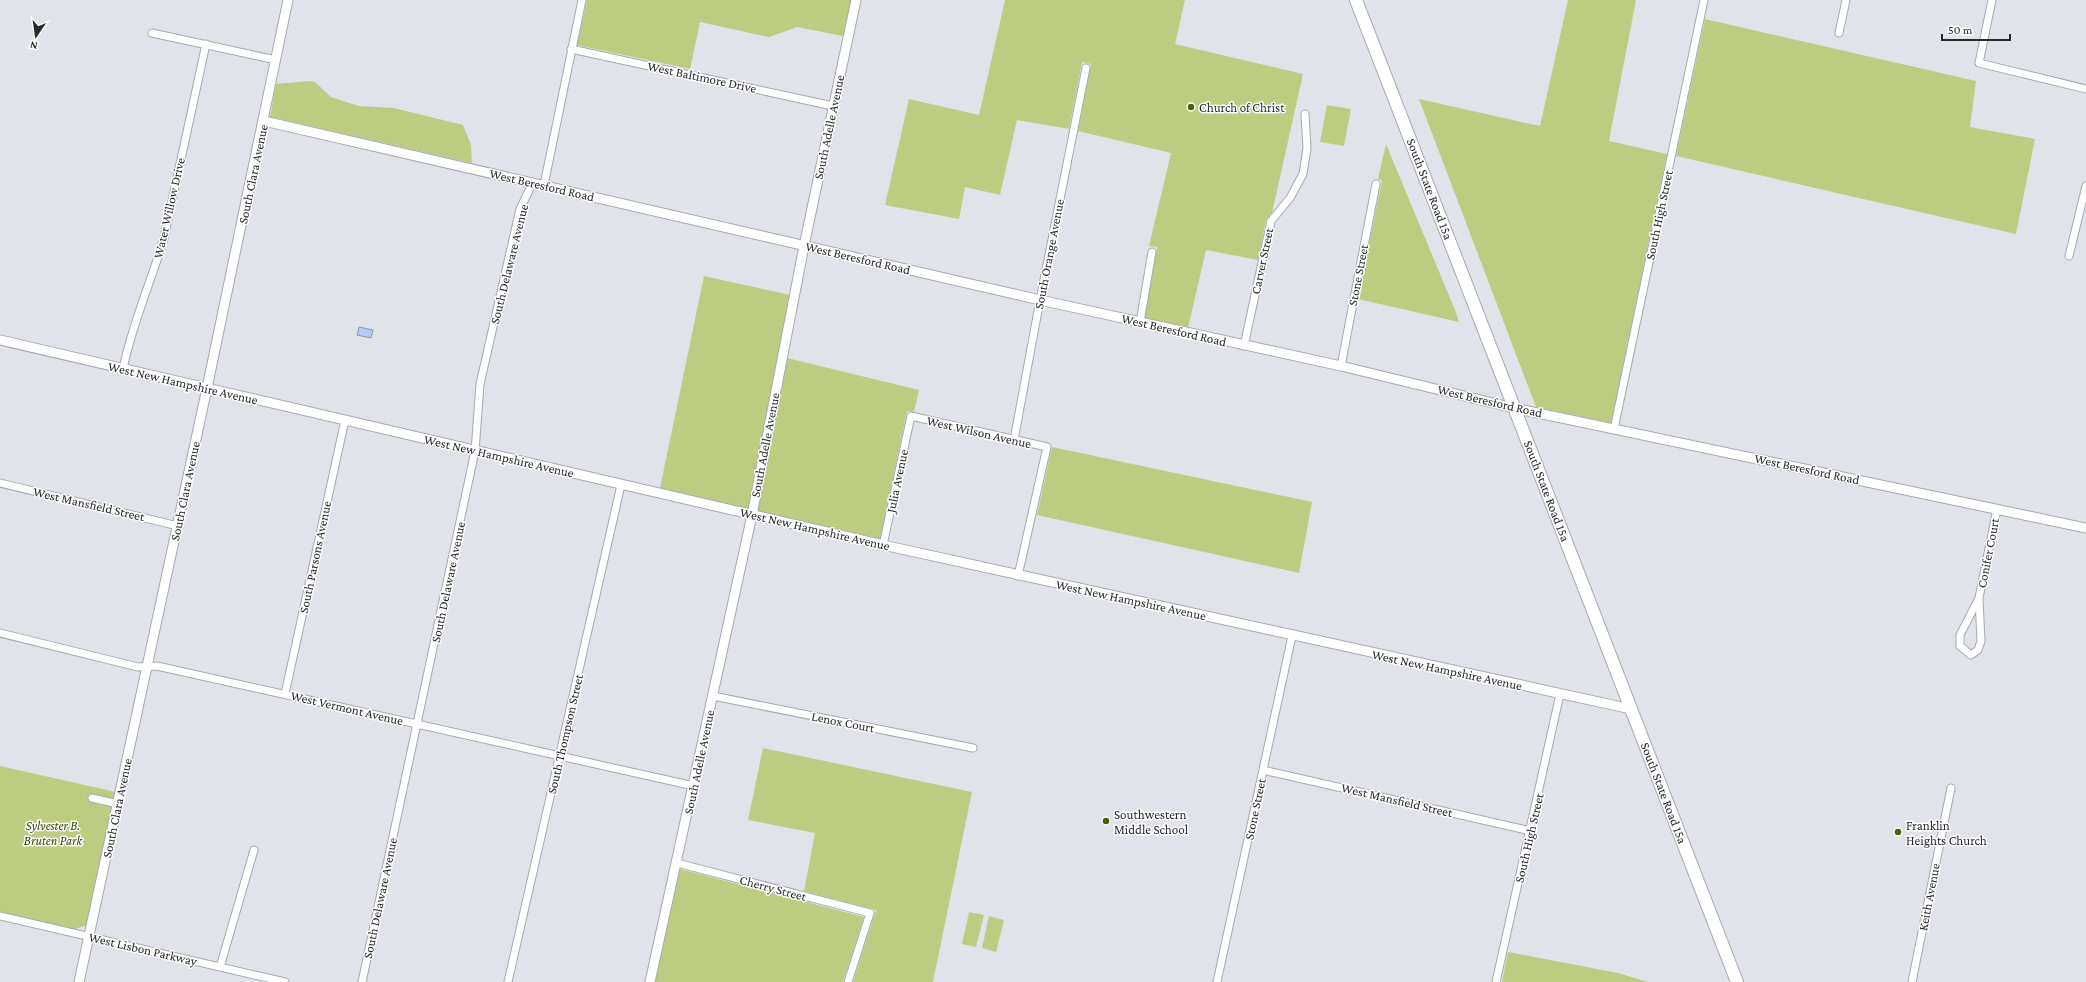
<svg xmlns="http://www.w3.org/2000/svg" width="2086" height="982" font-family="'Crimson Pro',serif">
	<style>
		.green { fill: #bccd81 }
		.water { fill: #b5caf6; stroke: #8b9ab9 }
		.lines { fill: none; stroke-linecap: round; stroke-linejoin: round }
		.minor-casing { stroke: #a6a9af; stroke-width: 9 }
		.tertiary-casing { stroke: #a6a9af; stroke-width: 11 }
		.trunk-casing { stroke: #a6a9af; stroke-width: 14 }
		.minor { stroke: #fff; stroke-width: 7 }
		.tertiary { stroke: #fff; stroke-width: 9 }
		.trunk { stroke: #fff; stroke-width: 12 }
		.poi-dot { fill: #515f00; stroke: #fff; stroke-width: 1.5 }
		.labels { text-anchor: middle; dominant-baseline: central; stroke-width: 3; stroke-linejoin: round; paint-order: stroke }
		.street-label { font-size: 13px; fill: #28292c; stroke: #fff }
		.poi-label { font-size: 13px; fill: #28292c; stroke: #fff; text-anchor: start }
		.park-label { font-size: 13px; font-style: italic; fill: #3a4504; stroke: #fff }
	</style>
	<rect width="100%" height="100%" fill="#e0e3ea"/>
	<path class="green" d="M587,0H851L843,36L797,27L769,37L700,22L690,69L577,45Z
		M1005,0H1185L1175,44L1303,74L1272,213L1266,220L1258,260L1206,250L1188,328L1145,318L1157,247L1149,246L1171,153L1078,131L1091,64L1082,62L1069,129L1017,120L1000,195L965,187L959,219L885,205L909,99L979,115Z
		M1568,0H1636L1609,141L1667,154L1611,423L1536,407L1419,99L1540,126Z
		M1705,19L1976,81L1970,127L2035,139L2016,234L1676,156Z
		M309,81L315,82L331,97L359,106L394,108L463,125L471,145L472,163L270,117L276,84Z
		M1327,105L1351,109L1344,146L1320,142Z
		M1386,144L1455,310L1459,322L1358,299L1382,180L1378,179Z
		M704,276L790,295L748,509L660,488Z
		M787,358L919,390L914,412L907,411L880,539L757,511Z
		M1052,447L1312,502L1299,573L1037,515Z
		M763,748L972,792L933,982H853L876,910L804,891L815,833L748,820Z
		M0,766L116,792L87,925L75,929L0,912Z
		M680,869L864,917L843,982H654Z
		M969,912L984,915L976,947L962,944Z
		M989,916L1004,920L996,952L982,948Z
		M1508,952L1618,973L1648,982H1502Z"/>
	<path class="water" d="M359,327L373,330L371,338L357,335Z"/>
	<g class="lines">
		<defs>
			<path id="minor" d="M1992,0L1979,63L2086,89
				M152,33L276,60
				M1839,33L1846,0
				M571,49L833,106
				M544,185L582,0
				M2069,256L2086,186
				M1140,322L1152,252
				M1244,346L1271,221L1290,198L1303,174L1307,148L1305,114
				M1341,366L1376,184
				M123,369C132,324 151,282 164,238L206,44
				M1614,429L1704,0
				M1014,440L1040,300L1086,68
				M0,483L178,526
				M883,545L911,416L1047,447L1018,576
				M1979,598L1960,635V646L1971,655L1978,650L1981,641L1979,598L1997,509
				M0,633L138,667L157,666L694,786
				M285,694L345,420
				M713,696L973,748
				M1263,770L1531,831
				M92,798L118,804
				M677,863L870,913L848,982
				M0,916L285,982
				M220,967L254,850
				M362,982L475,451L480,384L520,209L533,182
				M508,982L621,485
				M1217,982L1292,636
				M1496,982L1560,694
				M1912,982L1951,788"/>
			<path id="tertiary" d="M264,121L1040,300L1341,366L1514,408L2086,528
				M0,340L883,545L1631,709
				M79,982L207,388L288,0
				M650,982L752,515L804,246L856,0"/>
			<path id="trunk" d="M1356,0L1737,982"/>
		</defs>
		<use href="#minor" class="minor-casing"/>
		<use href="#tertiary" class="tertiary-casing"/>
		<use href="#trunk" class="trunk-casing"/>
		<use href="#minor" class="minor"/>
		<use href="#tertiary" class="tertiary"/>
		<use href="#trunk" class="trunk"/>
	</g>
	<g class="poi-dot">
		<circle cx="1191" cy="107" r="4"/>
		<circle cx="1106" cy="821" r="4"/>
		<circle cx="1898" cy="832" r="4"/>
	</g>
	<g class="labels">
		<g class="street-label">
			<text transform="translate(702 77) rotate(12)">West Baltimore Drive</text>
			<text transform="translate(829 127) rotate(-78)">South Adelle Avenue</text>
			<text transform="translate(253 174) rotate(-78)">South Clara Avenue</text>
			<text transform="translate(542 185) rotate(13)">West Beresford Road</text>
			<text transform="translate(1430 189) rotate(69)">South State Road 15a</text>
			<text transform="translate(169 208) rotate(-77)">Water Willow Drive</text>
			<text transform="translate(1659 215) rotate(-78)">South High Street</text>
			<text transform="translate(1049 254) rotate(-79)">South Orange Avenue</text>
			<text transform="translate(858 258) rotate(13)">West Beresford Road</text>
			<text transform="translate(1262 261) rotate(-78)">Carver Street</text>
			<text transform="translate(509 264) rotate(-76)">South Delaware Avenue</text>
			<text transform="translate(1358 275) rotate(-79)">Stone Street</text>
			<text transform="translate(1174 330) rotate(13)">West Beresford Road</text>
			<text transform="translate(183 383) rotate(13)">West New Hampshire Avenue</text>
			<text transform="translate(1490 401) rotate(13)">West Beresford Road</text>
			<text transform="translate(979 432) rotate(13)">West Wilson Avenue</text>
			<text transform="translate(765 445) rotate(-79)">South Adelle Avenue</text>
			<text transform="translate(499 456) rotate(13)">West New Hampshire Avenue</text>
			<text transform="translate(1807 469) rotate(12)">West Beresford Road</text>
			<text transform="translate(897 481) rotate(-78)">Julia Avenue</text>
			<text transform="translate(185 491) rotate(-78)">South Clara Avenue</text>
			<text transform="translate(1547 491) rotate(69)">South State Road 15a</text>
			<text transform="translate(89 504) rotate(13)">West Mansfield Street</text>
			<text transform="translate(815 529) rotate(13)">West New Hampshire Avenue</text>
			<text transform="translate(1988 553) rotate(-79)">Conifer Court</text>
			<text transform="translate(315 557) rotate(-78)">South Parsons Avenue</text>
			<text transform="translate(448 582) rotate(-78)">South Delaware Avenue</text>
			<text transform="translate(1131 600) rotate(12)">West New Hampshire Avenue</text>
			<text transform="translate(1447 670) rotate(12)">West New Hampshire Avenue</text>
			<text transform="translate(347 708) rotate(13)">West Vermont Avenue</text>
			<text transform="translate(843 722) rotate(11)">Lenox Court</text>
			<text transform="translate(565 734) rotate(-77)">South Thompson Street</text>
			<text transform="translate(699 762) rotate(-78)">South Adelle Avenue</text>
			<text transform="translate(1664 793) rotate(69)">South State Road 15a</text>
			<text transform="translate(1397 800) rotate(13)">West Mansfield Street</text>
			<text transform="translate(117 808) rotate(-78)">South Clara Avenue</text>
			<text transform="translate(1255 809) rotate(-78)">Stone Street</text>
			<text transform="translate(1529 838) rotate(-77)">South High Street</text>
			<text transform="translate(773 888) rotate(15)">Cherry Street</text>
			<text transform="translate(1929 897) rotate(-79)">Keith Avenue</text>
			<text transform="translate(380 898) rotate(-78)">South Delaware Avenue</text>
			<text transform="translate(143 949) rotate(13)">West Lisbon Parkway</text>
		</g>
		<g class="poi-label">
			<text x="1199" y="107">Church of Christ</text>
			<text x="1114" y="814">Southwestern<tspan x="1114" dy="15">Middle School</tspan></text>
			<text x="1906" y="825">Franklin<tspan x="1906" dy="15">Heights Church</tspan></text>
		</g>
		<g class="park-label">
			<text x="53" y="825">Sylvester B.<tspan x="53" dy="15">Bruten Park</tspan></text>
		</g>
	</g>
	<g transform="translate(36 36) rotate(193)" stroke="#ffffff" stroke-width="3" paint-order="stroke">
	<path d="M0-3L7 15L0 10L-7 15Z" fill="#28292c"/>
	<text y="-6" font-size="11" font-weight="bold" text-anchor="middle" fill="#28292c">N</text>
	</g>
	<path d="M1942 34v6h68v-6" fill="none" stroke="#28292c" stroke-width="2"/>
	<text x="1948" y="34" font-size="12" fill="#28292c" stroke="#ffffff" stroke-width="3" paint-order="stroke">50 m</text>
</svg>
